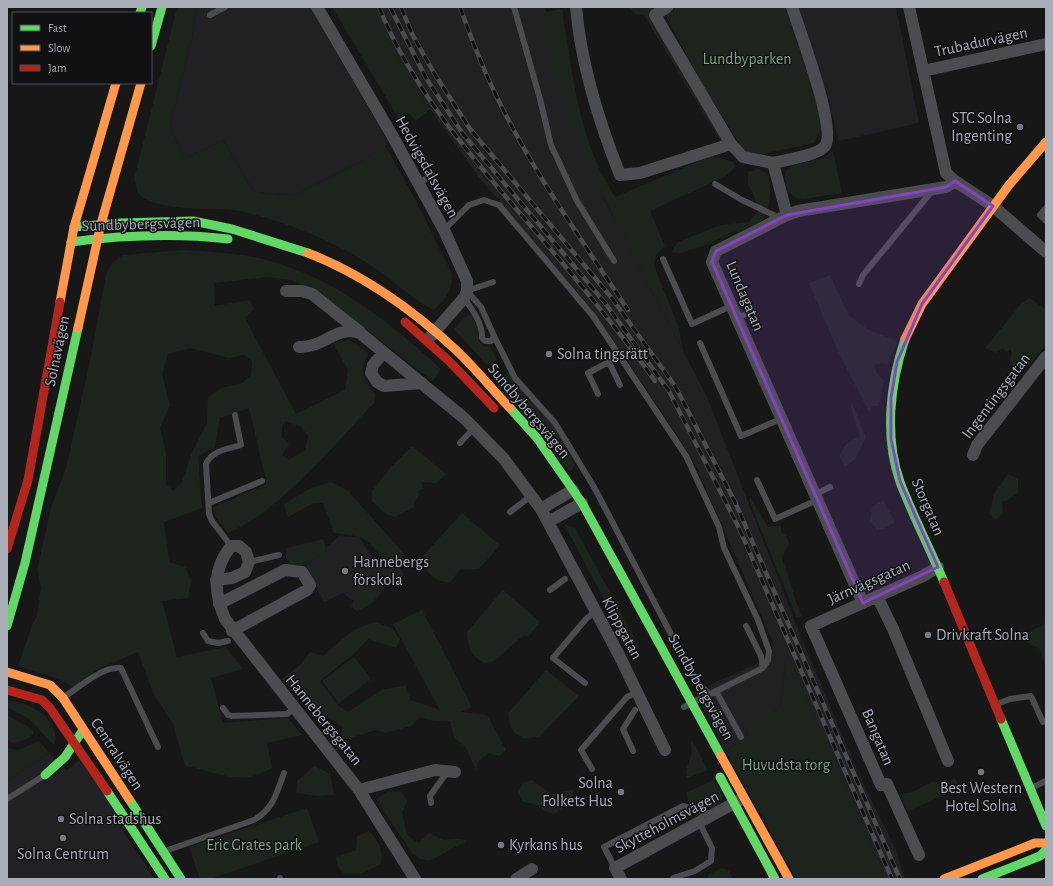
<svg xmlns="http://www.w3.org/2000/svg" width="1053" height="886" font-family="'Alegreya Sans',sans-serif">
	<style>
		.built { fill: #212123 }
		.green { fill: #1d241e; fill-rule: evenodd }
		.lines { fill: none; stroke-linecap: round; stroke-linejoin: round }
		.lane { stroke: #4b4c50; stroke-width: 6 }
		.street { stroke: #4b4c50; stroke-width: 12 }
		.fast { stroke: #63d668; stroke-width: 9 }
		.slow { stroke: #ff974d; stroke-width: 9 }
		.jam { stroke: #b3261e; stroke-width: 9 }
		.rail-casing { stroke: #4b4c4f; stroke-width: 4.5 }
		.rail { stroke: #111113; stroke-width: 3; stroke-dasharray: 9; stroke-linecap: butt }
		.marked { fill: #8446be; fill-opacity: 0.2; stroke: #8446be; stroke-width: 3; stroke-linejoin: round }
		.poi-dot { fill: #757880; stroke: #111113; stroke-width: 1.5 }
		.labels { text-anchor: middle; dominant-baseline: central; stroke-width: 3; stroke-linejoin: round; paint-order: stroke }
		.street-label { font-size: 16px; fill: #a8adb8; stroke: #111113 }
		.park-label { font-size: 16px; fill: #7fa381; stroke: #111113 }
		.poi-label { font-size: 16px; fill: #a8adb8; stroke: #111113; text-anchor: start }
	</style>
	<rect width="100%" height="100%" fill="#171717"/>
	<path class="built" d="M196,7H310L389,143L362,161L295,195L270,194L253,191L223,140L184,159L170,126L192,38Z
		M376,7H539L604,199L707,397L801,637L859,775L895,848L905,879H887L787,655L780,707L726,752L694,692L771,657L773,642L695,464L668,421L591,308L477,175L430,109L394,49Z
		M785,7H896L919,123L839,141L825,86L811,89Z
		M339,536L359,537L384,576L361,607L343,593L324,602L305,567Z
		M49,753L67,770L77,762L80,761L125,823L124,833L155,879H7V781Z"/>
	<path class="green" d="M177,7H196L192,38L170,126L184,159L223,140L253,191L270,194L295,195L362,161L385,145L416,201L452,274C452,290 446,301 433,310C413,299 397,284 379,271C340,243 292,224 245,212C219,206 160,213 141,196C137,193 136,184 134,179Z
		M332,7H377L394,49L430,109L416,121L409,113L399,119Z
		M539,7H544L546,12L562,9C570,59 576,112 595,159C600,172 608,185 615,197L712,156L734,162L735,167L726,176L650,211L665,246L656,255L654,266L679,328L683,351C637,261 585,172 553,75C545,54 544,29 539,7Z
		M629,7H656L649,12L725,139L721,142L644,15L635,14Z
		M676,7H785L823,125L814,143L763,154L745,152L696,74L665,14Z
		M833,151L842,193L803,199C796,198 791,196 788,190C775,159 805,166 823,158C827,156 830,153 833,151Z
		M758,169L768,174C772,194 771,202 763,220L745,229L730,233L709,244L681,253L671,252L678,242L721,225L749,222L758,211L754,195L748,185V172Z
		M182,250C210,252 240,253 267,260C338,280 388,321 441,369L433,381L315,290L291,280L267,277L214,283L215,306L250,300L254,309L245,318L296,414L345,390L348,370L333,343L349,340L366,351L368,354C358,374 363,378 375,394L374,403C334,445 280,511 228,533L215,516L214,507L267,484L249,408L220,418L215,447L198,456L202,508L164,522L169,562L185,567L191,580L188,598L162,601L177,657L226,647L243,669L211,678L223,723L288,718L302,735L267,743L272,768C265,771 256,776 249,777C227,780 206,769 185,766L173,724L153,693L138,652L98,669L73,687L61,680L18,666L33,623L37,616L41,587L37,570L51,508L66,468L90,361L106,275L112,263L123,255ZM190,348L229,358L244,355L252,361L251,375L242,383L222,388L208,397L207,423L191,455L182,482L174,491L166,485V453L160,428L170,405L162,374L168,354ZM286,421L301,427L308,436L305,450L289,460L282,455L289,444L282,438V426Z
		M830,275L849,316L869,330L898,341L887,365L883,363L874,365L877,374L884,380L879,406H872L869,412L837,349L809,283Z
		M1030,298L1046,310V345L1028,366L1020,369L1009,364L1012,353L1010,349L1007,352L1002,348L996,353L985,348L1021,304Z
		M469,315L471,316C474,321 478,327 478,332C479,340 478,341 484,347L490,346L497,360L489,365L485,363L454,329L463,318Z
		M508,371L553,425L575,465L570,472L496,385Z
		M851,401L866,437L855,459L845,466L839,456L846,444L860,436L851,408Z
		M412,446L446,474L437,483L422,482L423,488L418,492L420,495L415,501L414,507L395,517L386,514L372,501V491L391,467Z
		M1008,474L1018,479V493L1009,499L1002,502L1003,513L996,520L989,514L994,494Z
		M331,482L348,491L406,556L396,562L404,574L401,582L386,585C378,598 372,605 357,611L351,606C357,595 363,580 373,572C377,568 382,569 386,563C367,538 365,536 334,533L323,503H314L288,517L284,504L311,488Z
		M750,497L768,527L781,525V532L786,536L789,543L782,558L801,616L797,618L750,503Z
		M883,500L895,522L885,528L877,530L870,520L872,507Z
		M462,513L500,545L479,569L460,570L450,582C432,582 427,572 421,558Z
		M564,524L575,528L639,646L634,655Z
		M323,539L327,551L305,565H292L286,558V548Z
		M503,590L540,622L528,637L524,635L494,661L484,663C471,657 467,645 467,632Z
		M422,610L472,707L461,712L487,715L506,750L500,756L489,753L479,760L476,770L465,746L454,738L450,721H434L420,717L411,726L385,733L375,730L349,739L340,738L343,727L325,715L313,717L282,679L301,664L310,652L323,656L353,630L375,622L392,628L400,639L396,648L368,639L357,651L320,681L338,706L348,712L382,690L406,685L410,700L440,710L393,624Z
		M1046,622V669L1040,649L1024,641L1032,630L1042,626Z
		M787,654L887,879H796L726,752L748,734L745,726L774,712L780,707Z
		M354,657L371,679L339,703L322,681Z
		M546,670L579,696L540,736L532,738H522L515,733L510,727L508,713Z
		M7,701C29,701 62,719 54,745L29,719L7,707Z
		M7,715L32,729L34,733C30,739 17,744 10,742L7,739Z
		M692,740L708,770L687,778L686,771L692,751L690,741Z
		M39,741L49,753L7,781V748L18,750Z
		M314,766L330,774L334,795L318,796L296,793L297,781Z
		M954,777L960,788L908,811L904,804L902,794L913,792L933,781C940,786 949,786 954,777Z
		M532,780L551,794L574,789C573,799 562,809 554,814L544,811L538,805L523,802L518,792L523,783Z
		M714,780L723,797C719,814 702,807 689,804L687,792Z
		M388,791H401L407,801L402,812L407,835L418,843L429,833L443,840L459,839L467,841L429,861L418,858L412,853L376,799Z
		M307,808L319,842L210,879H200L189,847Z
		M369,831C378,841 384,850 381,864L361,874H344L338,867L336,857L356,850L357,836Z
		M722,868L729,871L733,879H708V875Z"/>
	<g class="lines">
		<path class="lane" d="M514,7L540,99L551,145L577,201L614,261
			M210,15L225,7
			M418,183L433,175
			M715,184L742,200L780,218
			M1046,208L1040,215L1046,221
			M444,230L469,205L484,200L499,205L593,316L686,456L719,527L724,548L758,620L769,651L768,660L763,668L684,707
			M663,259L692,324L731,306
			M859,284L863,275L932,191
			M464,298C472,309 483,324 482,338L485,341H491L494,336L481,307L467,291L493,282
			M737,318L753,311
			M494,336L515,378L555,423L594,487L695,680L709,694
			M700,343L741,436L781,419
			M609,362L620,385
			M598,394L588,373L620,356
			M460,443L474,428
			M757,480L775,519L817,500
			M814,495L830,487
			M209,503L262,481
			M510,512L531,496
			M231,546L212,521L209,514L206,464C212,450 228,449 241,445L235,415
			M249,562L279,555
			M550,590L565,579
			M746,626L761,656L763,668
			M203,633L208,641L218,643L228,641
			M585,683L553,658L586,619L596,611
			M716,691L741,737
			M64,697C79,687 103,666 121,668L158,747
			M997,704L1010,699L1031,696L1043,722
			M223,708L228,715L232,716L287,714L295,708
			M633,751L623,729L635,710
			M592,769L581,750L627,697L637,692
			M1031,788L1046,781
			M7,799L45,775
			M431,803L430,796L448,771
			M165,851L254,820C274,808 276,794 284,773
			M615,868L604,847L683,806L706,812L711,815
			M280,878V879
			M673,878L695,871L711,861L712,848L699,822"/>
		<path class="street" d="M317,7L393,137L444,230L467,281V291L464,298L430,337
			M576,7C581,65 599,122 620,175L640,173L731,144
			M667,7L655,15L731,144L743,157L773,163
			M909,7L946,173L955,181L993,206L1046,252
			M923,71L1046,44
			M787,215L773,163C785,160 819,155 825,146C837,129 799,29 792,7
			M286,291H302L312,294L360,332
			M299,347C324,348 336,325 360,333L464,418L504,459L541,509L619,655L665,750
			M383,353L373,365L371,373L377,382L384,386L422,383
			M973,455L977,445L1046,357
			M541,509L573,490
			M548,522L582,503
			M216,580L232,578L245,572L249,562L246,552L239,546H231C212,570 214,592 225,619L359,790L415,879
			M877,596L893,629L948,761
			M863,603L712,262L716,251L787,215L798,211L946,187L955,181
			M219,604L285,570L302,572L310,585L307,590L232,631
			M359,790L435,770L455,772
			M919,855L887,784L881,785L811,626L923,576L938,567
			M516,879L532,869
			M621,879L615,868L740,800"/>
		<path class="fast" d="M140,13L142,7
			M151,46L162,7
			M74,227L120,223L193,221L232,229L308,253
			M71,242C124,235 175,233 228,239
			M905,339C890,384 884,436 900,482C913,516 930,549 944,582
			M510,408L537,438L582,503L721,756
			M7,626L25,563L78,328
			M1001,719L1046,826
			M45,775L65,757L81,733
			M720,777L775,879
			M107,791L165,879
			M129,799L181,879
			M982,879L1040,856L1046,850"/>
		<path class="slow" d="M308,253C362,274 413,310 456,350C475,368 492,389 510,408
			M60,302L74,227L116,83
			M78,328L101,224L141,83
			M905,339L922,304L1009,185L1046,142
			M7,672L50,685L63,698L129,799
			M721,756L789,879
			M944,879L1035,843H1046"/>
		<path class="jam" d="M405,322L449,361L494,408
			M7,549L28,480L60,302
			M944,582L1001,719
			M7,690L42,700L50,708L107,791"/>
		<defs>
			<path id="rail" d="M379,7C411,87 469,154 524,218C570,271 614,324 655,381
				M390,7L426,78L463,134L605,303L669,391L740,530L892,879
				M401,7L412,34L434,73L470,129L611,297L675,386L735,502L900,879
				M460,7C470,35 481,64 494,91C530,168 581,239 628,310"/>
		</defs>
		<use href="#rail" class="rail-casing"/>
		<use href="#rail" class="rail"/>
	</g>
	<path class="marked" d="M955,181L993,206L922,304L897,362L891,398V439L900,481L938,567L863,603L712,262L716,251L787,215L946,187Z"/>
	<g class="poi-dot">
		<circle cx="1020" cy="127" r="4"/>
		<circle cx="549" cy="354" r="4"/>
		<circle cx="345" cy="571" r="4"/>
		<circle cx="928" cy="635" r="4"/>
		<circle cx="981" cy="772" r="4"/>
		<circle cx="621" cy="792" r="4"/>
		<circle cx="61" cy="819" r="4"/>
		<circle cx="63" cy="838" r="4"/>
		<circle cx="501" cy="845" r="4"/>
	</g>
	<g class="labels">
		<g class="street-label">
			<text transform="translate(981 42) rotate(-12)">Trubadurvägen</text>
			<text transform="translate(427 167) rotate(61)">Hedvigsdalsvägen</text>
			<text transform="translate(141 224) rotate(-2)">Sundbybergsvägen</text>
			<text transform="translate(745 296) rotate(67)">Lundagatan</text>
			<text transform="translate(57 351) rotate(-78)">Solnavägen</text>
			<text transform="translate(996 396) rotate(-53)">Ingentingsgatan</text>
			<text transform="translate(529 411) rotate(50)">Sundbybergsvägen</text>
			<text transform="translate(928 507) rotate(67)">Storgatan</text>
			<text transform="translate(869 582) rotate(-24)">Järnvägsgatan</text>
			<text transform="translate(622 628) rotate(62)">Klippgatan</text>
			<text transform="translate(701 687) rotate(61)">Sundbybergsvägen</text>
			<text transform="translate(324 720) rotate(51)">Hannebergsgatan</text>
			<text transform="translate(878 737) rotate(67)">Bangatan</text>
			<text transform="translate(117 754) rotate(57)">Centralvägen</text>
			<text transform="translate(667 822) rotate(-28)">Skytteholmsvägen</text>
		</g>
		<g class="park-label">
			<text x="747" y="59">Lundbyparken</text>
			<text x="786" y="765">Huvudsta torg</text>
			<text x="254" y="845">Eric Grates park</text>
		</g>
		<g class="poi-label">
			<text x="1012" y="118" text-anchor="end">STC Solna<tspan x="1012" dy="18">Ingenting</tspan></text>
			<text x="557" y="354">Solna tingsrätt</text>
			<text x="353" y="562">Hannebergs<tspan x="353" dy="18">förskola</tspan></text>
			<text x="936" y="635">Drivkraft Solna</text>
			<text x="613" y="783" text-anchor="end">Solna<tspan x="613" dy="18">Folkets Hus</tspan></text>
			<text x="981" y="788" text-anchor="middle">Best Western<tspan x="981" dy="18">Hotel Solna</tspan></text>
			<text x="69" y="819">Solna stadshus</text>
			<text x="509" y="845">Kyrkans hus</text>
			<text x="63" y="854" text-anchor="middle">Solna Centrum</text>
		</g>
	</g>
	<rect width="1053" height="886" fill="none" stroke="#a8adb8" stroke-width="16"/>
	<rect x="12" y="12" width="140" height="72" fill="#111113" stroke="#4d4f55"/>
	<rect x="20" y="25" width="20" height="6" fill="#63d668" stroke="#4d4f55"/>
	<text x="48" y="32" font-size="12" fill="#a8adb8">Fast</text>
	<rect x="20" y="45" width="20" height="6" fill="#ff974d" stroke="#4d4f55"/>
	<text x="48" y="52" font-size="12" fill="#a8adb8">Slow</text>
	<rect x="20" y="65" width="20" height="6" fill="#b3261e" stroke="#4d4f55"/>
	<text x="48" y="72" font-size="12" fill="#a8adb8">Jam</text>
</svg>
